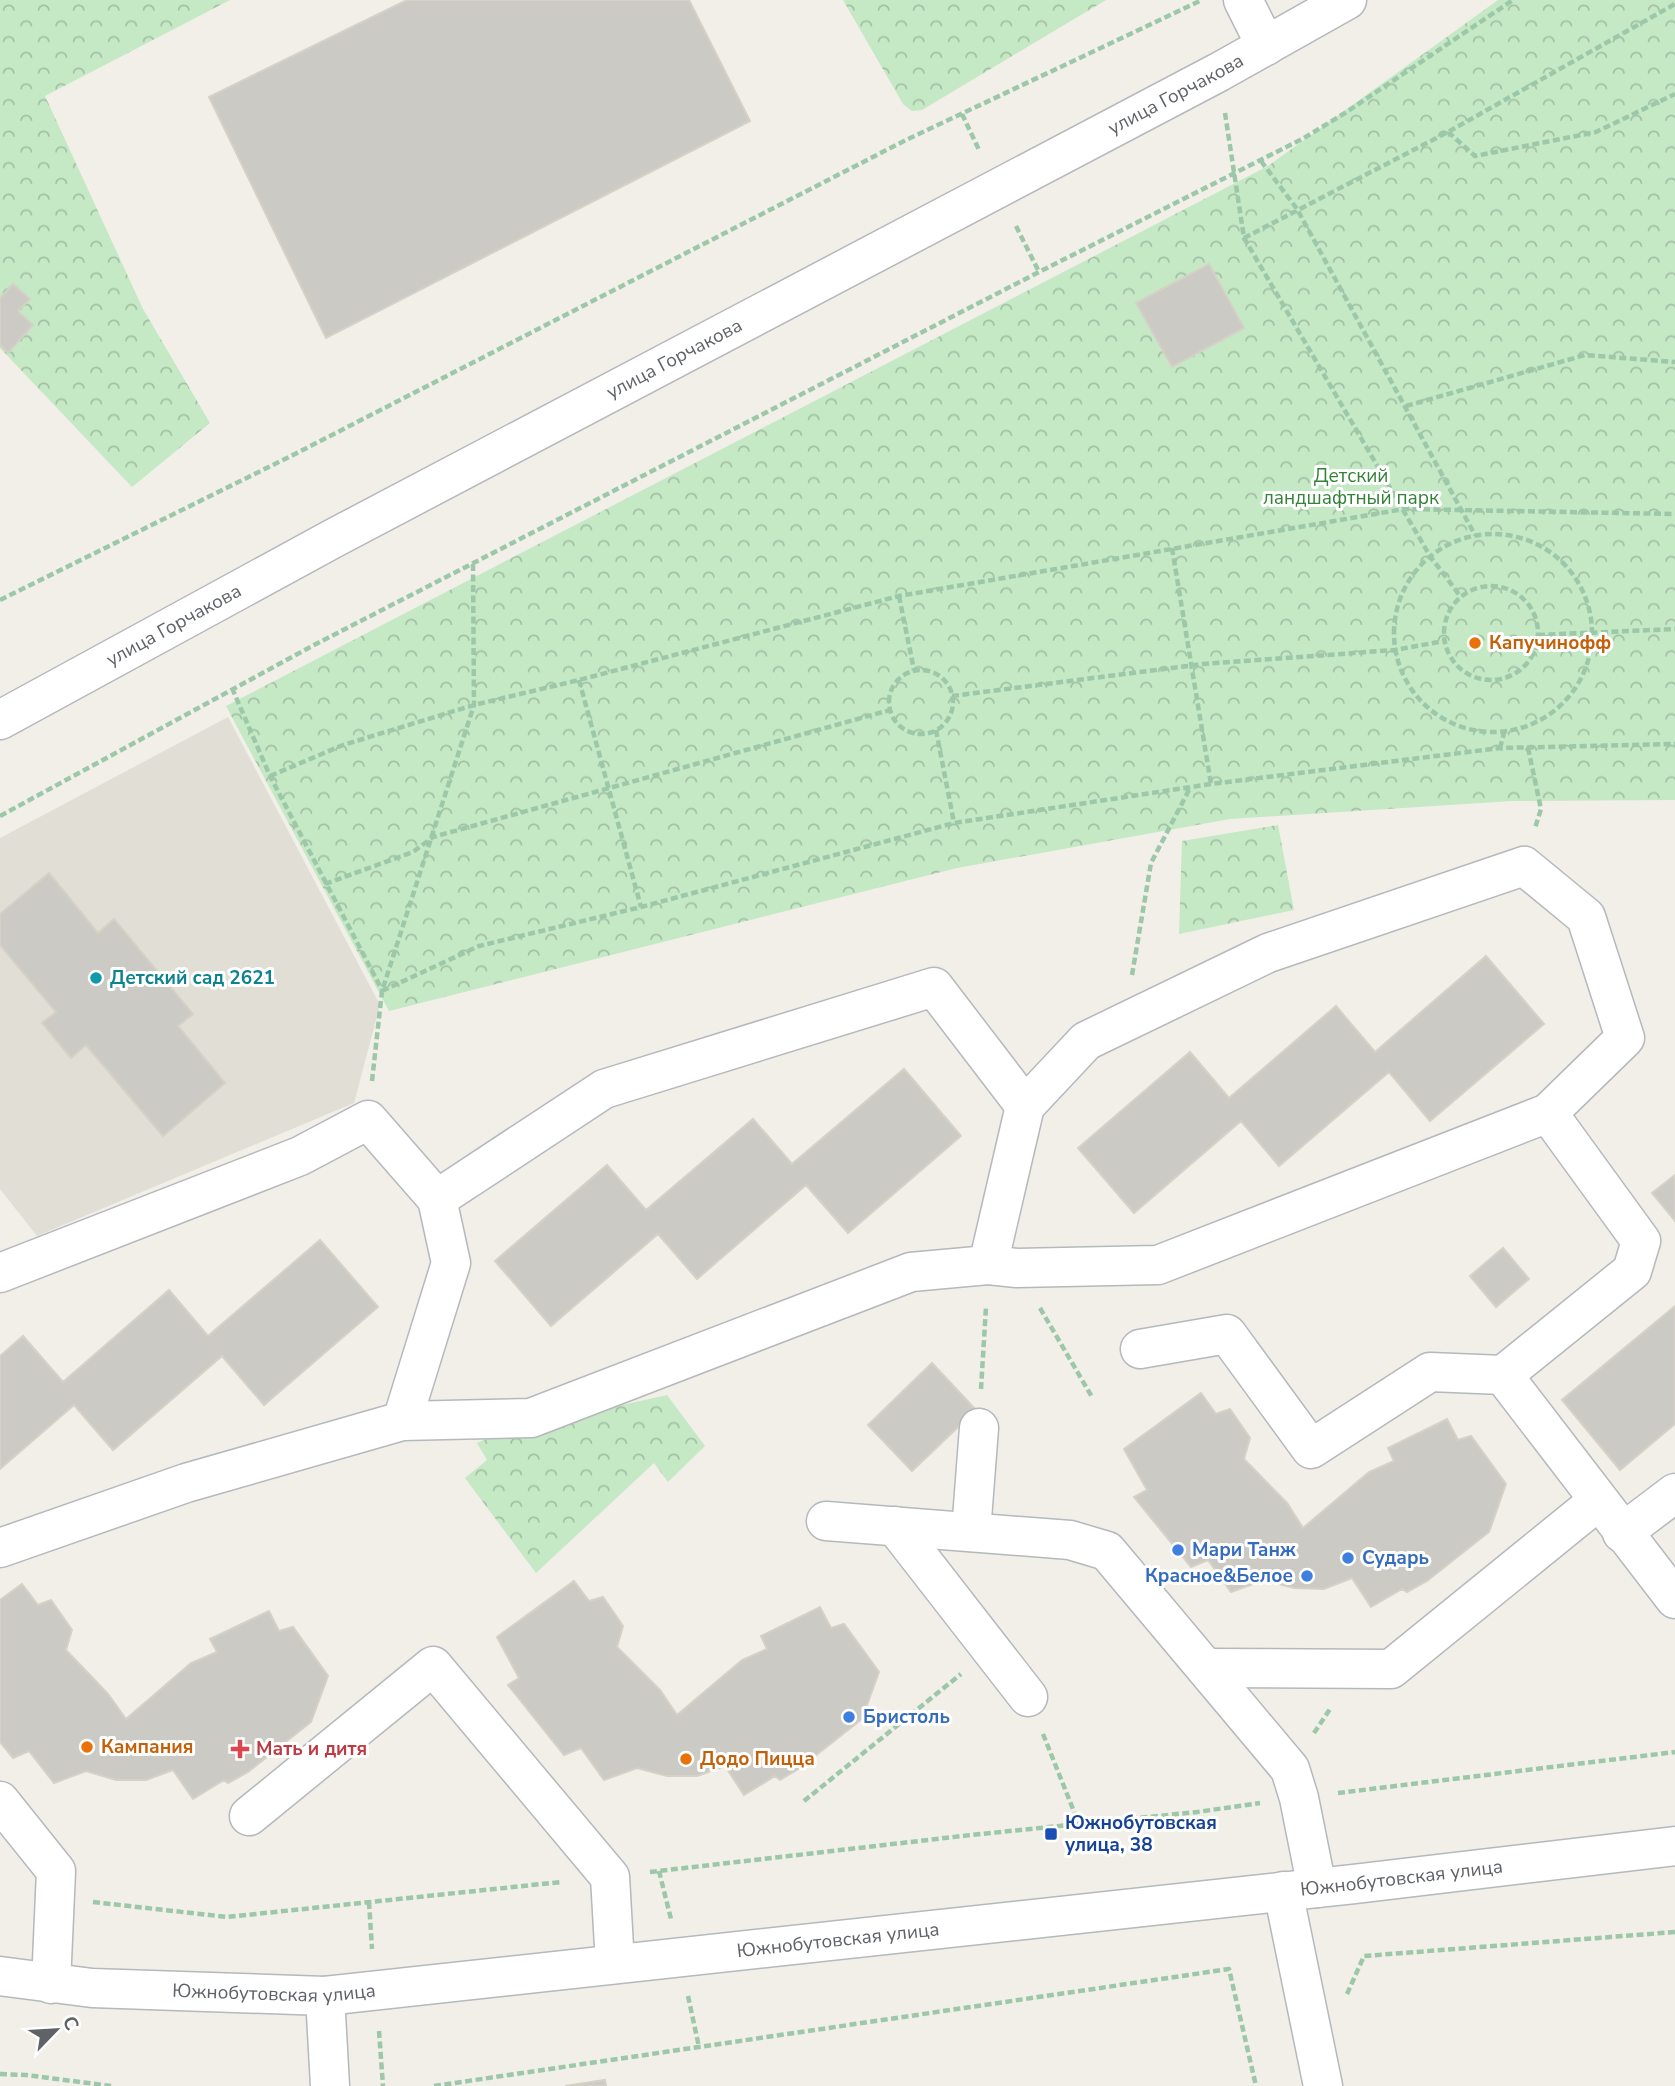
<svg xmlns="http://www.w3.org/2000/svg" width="1675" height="2086" font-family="'Nunito Sans',sans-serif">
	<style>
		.education { fill: #e1ded6 }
		.forest { fill: url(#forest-crowns) }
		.building { fill: #cccac5; stroke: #d6d1c6; stroke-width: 2 }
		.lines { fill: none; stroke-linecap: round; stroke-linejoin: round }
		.minor-casing { stroke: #b5b8bc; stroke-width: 41 }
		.path { stroke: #9cc7a9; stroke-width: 4.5; stroke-dasharray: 7 3.5; stroke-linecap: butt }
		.minor { stroke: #fff; stroke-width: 38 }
		.food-dot { fill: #e8710a; stroke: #fff; stroke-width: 2.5 }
		.culture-dot { fill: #0f9aa8; stroke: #fff; stroke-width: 2.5 }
		.shop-dot { fill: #3f7fe0; stroke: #fff; stroke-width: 2.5 }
		.health-dot { fill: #e0444e; stroke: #fff; stroke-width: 2.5 }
		.transit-dot { fill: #1a4fb4; stroke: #fff; stroke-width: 2.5 }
		.labels { text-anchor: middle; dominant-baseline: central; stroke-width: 6; stroke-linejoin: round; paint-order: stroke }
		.street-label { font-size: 19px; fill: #5f6368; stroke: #fff }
		.park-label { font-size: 19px; fill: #348238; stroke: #fff }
		.food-label { font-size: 19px; font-weight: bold; fill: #c56008; stroke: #fff; text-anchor: start }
		.culture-label { font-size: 19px; font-weight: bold; fill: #0d838f; stroke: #fff; text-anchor: start }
		.shop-label { font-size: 19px; font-weight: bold; fill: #366cbe; stroke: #fff; text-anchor: start }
		.health-label { font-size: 19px; font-weight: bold; fill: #be3a42; stroke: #fff; text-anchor: start }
		.transit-label { font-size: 19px; font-weight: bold; fill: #164399; stroke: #fff; text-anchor: start }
	</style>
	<defs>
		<pattern id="forest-crowns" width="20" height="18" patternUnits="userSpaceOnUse" patternTransform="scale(1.75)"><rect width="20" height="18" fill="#c5e8c5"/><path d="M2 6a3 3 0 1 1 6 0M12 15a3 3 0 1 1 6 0" fill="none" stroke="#a3c0a4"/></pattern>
	</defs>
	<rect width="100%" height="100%" fill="#f1efe8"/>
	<path class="education" d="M228,717L380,1005L354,1103L37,1236L0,1189V838Z"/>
	<path class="forest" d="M0,0H230L45,96L143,309L210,423L132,487L0,348Z
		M843,0H1106L922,110L912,111L903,104Z
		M1498,0H1675V800L1512,801L1230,819L957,868L389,1011L226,706L1268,166Z
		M1278,825L1294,910L1179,934L1182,841Z
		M667,1395L705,1446L668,1482L654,1463L536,1573L465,1478L487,1460L477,1443L503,1432Z"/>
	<path class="building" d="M407,0H689L750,121L326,338L209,97Z
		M1209,264L1244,328L1172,367L1136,303Z
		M13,284L30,299L18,311L33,325L8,353L0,345V298Z
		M49,873L98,933L114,919L193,1014L178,1026L225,1083L163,1136L86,1045L71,1058L42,1023L56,1012L0,945V914Z
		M1486,956L1544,1024L1430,1121L1389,1072L1279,1166L1241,1121L1134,1213L1078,1148L1190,1052L1229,1098L1336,1006L1375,1052Z
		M904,1069L961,1136L848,1233L806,1185L697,1279L658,1234L551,1326L495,1261L607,1165L646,1210L753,1119L792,1164Z
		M1675,1175V1221L1652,1193Z
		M320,1240L378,1307L264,1405L222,1356L113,1450L74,1405L0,1469V1356L23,1336L63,1382L169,1290L208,1336Z
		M1503,1248L1529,1279L1496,1307L1470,1276Z
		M1675,1306V1424L1620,1470L1562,1400Z
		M932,1363L976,1410L912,1471L868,1425Z
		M1201,1393L1216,1414L1230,1409L1250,1438L1244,1459L1287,1503L1303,1528L1369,1472L1394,1461L1388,1448L1447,1419L1458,1440L1471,1436L1506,1484L1489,1532L1427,1581L1407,1592L1402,1589L1371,1607L1352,1578L1324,1589L1294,1588L1264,1580L1231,1592L1208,1560L1191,1567L1134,1497L1147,1490L1124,1449Z
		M574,1581L589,1601L603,1597L623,1626L617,1647L660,1690L677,1715L742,1660L767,1649L761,1636L820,1607L831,1628L844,1624L879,1672L862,1719L800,1768L780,1780L775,1776L744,1795L725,1766L697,1776H667L637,1768L604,1780L581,1748L564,1755L508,1685L519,1678L497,1637Z
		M22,1584L38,1605L51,1600L72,1630L66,1650L108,1694L126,1719L191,1663L217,1652L210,1639L269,1611L279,1631L293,1627L328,1676L311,1722L248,1772L228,1783L224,1780L193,1799L173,1770L146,1780H116L86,1771L54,1783L29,1751L13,1758L0,1742V1600Z
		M605,2080L606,2086H565Z"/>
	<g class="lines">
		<defs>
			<g id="minor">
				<path d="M1243,0L1266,46"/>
				<path id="s1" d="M0,720L334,538L1219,72L1347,0"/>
				<path d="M437,1199L604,1089L934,987L1025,1106L1086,1041L1268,953L1524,866L1586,917L1625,1038L1548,1113"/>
				<path d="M988,1265L1025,1106"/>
				<path d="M0,1273L300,1156L368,1120L437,1199L451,1263L402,1421"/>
				<path d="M1140,1349L1227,1334L1311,1449L1430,1372L1503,1375"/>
				<path d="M826,1521L1070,1540L1107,1551L1290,1769L1299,1798L1317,1888"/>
				<path d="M895,1526L1028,1697"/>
				<path d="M971,1532L979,1428"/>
				<path d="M1622,1533L1675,1493"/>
				<path d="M0,1548L186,1483L402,1421L531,1418L911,1272L988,1265L1017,1268L1158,1265L1548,1113L1641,1241L1632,1271L1503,1375L1675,1599"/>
				<path d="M1206,1668L1391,1669L1598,1501"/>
				<path d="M0,1801L56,1871L51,1984"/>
				<path d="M249,1816L433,1666L610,1877L615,1964"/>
				<path d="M1283,1891L1323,2086"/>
				<path id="s2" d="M0,1976L92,1988L325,1996L1354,1884L1675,1846"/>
				<path d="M325,1996L330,2086"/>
			</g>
		</defs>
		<use href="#minor" class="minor-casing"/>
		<path class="path" d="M1225,113L1244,238L1430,556L1461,597
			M962,114L980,152
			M1448,132L1475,156L1596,132L1675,94
			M1261,161L1297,209L1475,535
			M1016,226L1039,272
			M1244,238L1448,132L1675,4
			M1406,406L1585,355L1675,362
			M1394 633a99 99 0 1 1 198 0a99 99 0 1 1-198 0Z
			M1172,548L1211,784
			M1444 633a47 47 0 1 1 94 0a47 47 0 1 1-94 0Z
			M899,596L914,670
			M0,600L291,456L904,141L1202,0
			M1538,635L1675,629
			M889 702a32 32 0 1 1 64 0a32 32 0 1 1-64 0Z
			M579,680L641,907
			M232,688L270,776L382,990
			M952,696L1203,664L1395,650L1444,641
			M936,730L954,823
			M1500,748L1504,733
			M1528,748L1541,809L1535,828
			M270,776L343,745L474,705L579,680L899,596L1404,509L1675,514
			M0,816L314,645L1039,272L1304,138L1345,113L1513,0
			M325,884L413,852L433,837L890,710
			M1132,975L1151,863L1190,788
			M382,991L479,946L641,907L954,823L1211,784L1500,748L1675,744
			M372,1081L382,991L474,705L473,563
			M1040,1308L1092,1397
			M981,1389L986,1307
			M1314,1733L1330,1709
			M1043,1734L1079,1824
			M1338,1793L1675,1752
			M804,1801L961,1674
			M659,1871L671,1919
			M650,1872L971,1835L1197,1812L1260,1803
			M93,1902L227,1917L561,1882
			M369,1902L372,1949
			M1347,1994L1364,1956L1675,1932
			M688,1996L699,2047
			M379,2031L383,2086
			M0,2074L26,2075L111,2086
			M434,2086L1229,1969L1256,2086"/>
		<use href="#minor" class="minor"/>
	</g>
	<g class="food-dot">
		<circle cx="1475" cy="643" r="7"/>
		<circle cx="87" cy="1747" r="7"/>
		<circle cx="686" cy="1759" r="7"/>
	</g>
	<circle class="culture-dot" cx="96" cy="978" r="7"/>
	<g class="shop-dot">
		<circle cx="1178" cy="1550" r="7"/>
		<circle cx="1348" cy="1558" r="7"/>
		<circle cx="1307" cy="1576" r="7"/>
		<circle cx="849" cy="1717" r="7"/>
	</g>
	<path class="health-dot" d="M236.5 1738.5h7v7h7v7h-7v7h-7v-7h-7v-7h7z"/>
	<rect class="transit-dot" x="1044" y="1827" width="14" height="14" rx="3.5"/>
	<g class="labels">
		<g class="street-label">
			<text stroke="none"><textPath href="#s1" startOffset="1332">улица Горчакова</textPath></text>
			<text stroke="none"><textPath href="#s1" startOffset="765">улица Горчакова</textPath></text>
			<text stroke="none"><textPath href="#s1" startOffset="198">улица Горчакова</textPath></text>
			<text stroke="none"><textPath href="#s2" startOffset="1409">Южнобутовская улица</textPath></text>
			<text stroke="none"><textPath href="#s2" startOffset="842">Южнобутовская улица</textPath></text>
			<text stroke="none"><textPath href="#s2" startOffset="275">Южнобутовская улица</textPath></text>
		</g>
		<g class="park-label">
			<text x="1351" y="476">Детский<tspan x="1351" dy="22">ландшафтный парк</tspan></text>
		</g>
		<g class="food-label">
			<text x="1489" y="643">Капучинофф</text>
			<text x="101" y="1747">Кампания</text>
			<text x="700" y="1759">Додо Пицца</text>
		</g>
		<g class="culture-label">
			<text x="110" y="978">Детский сад 2621</text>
		</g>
		<g class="shop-label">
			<text x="1192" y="1550">Мари Танж</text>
			<text x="1362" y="1558">Сударь</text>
			<text x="1293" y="1576" text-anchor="end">Красное&amp;Белое</text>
			<text x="863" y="1717">Бристоль</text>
		</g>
		<g class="health-label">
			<text x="256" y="1749">Мать и дитя</text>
		</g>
		<g class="transit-label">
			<text x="1065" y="1823">Южнобутовская<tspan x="1065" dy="22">улица, 38</tspan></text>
		</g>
	</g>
	<g transform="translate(56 2030) rotate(65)" stroke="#ffffff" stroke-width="5" paint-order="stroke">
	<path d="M0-5L12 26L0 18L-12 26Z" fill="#5f6368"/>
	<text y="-10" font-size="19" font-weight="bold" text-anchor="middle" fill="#5f6368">С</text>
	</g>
</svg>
